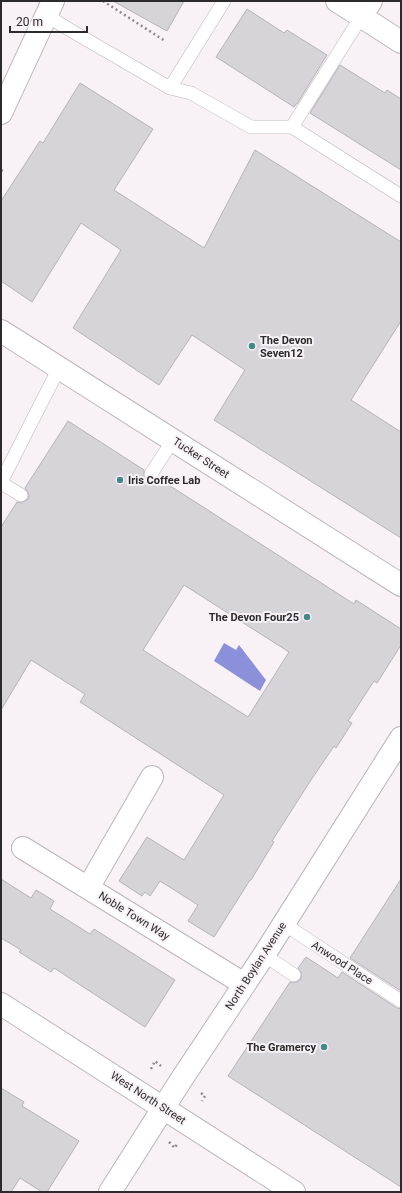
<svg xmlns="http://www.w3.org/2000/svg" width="402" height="1193" font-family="Roboto,sans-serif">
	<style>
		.water { fill: #8c90db }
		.building { fill: #d6d3d9; stroke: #b6b3b8; fill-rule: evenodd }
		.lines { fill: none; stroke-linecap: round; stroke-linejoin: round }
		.service-casing { stroke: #bbb5b9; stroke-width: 14 }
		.minor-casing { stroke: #bbb5b9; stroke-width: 24 }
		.tertiary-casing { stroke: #bbb5b9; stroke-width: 24 }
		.secondary-casing { stroke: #bbb5b9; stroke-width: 24 }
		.path { stroke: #8d898c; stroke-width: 2.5; stroke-dasharray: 2 3; stroke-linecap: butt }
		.service { stroke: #fff; stroke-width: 13 }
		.minor { stroke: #fff; stroke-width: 22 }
		.tertiary { stroke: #fff; stroke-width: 22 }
		.secondary { stroke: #fff; stroke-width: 22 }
		.poi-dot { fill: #428a89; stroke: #f8f2f6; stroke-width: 1.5 }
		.labels { text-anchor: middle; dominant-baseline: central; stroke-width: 4; stroke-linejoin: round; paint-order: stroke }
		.poi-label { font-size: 11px; font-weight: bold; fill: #2c2a2c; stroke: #f8f2f6; text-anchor: start }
		.street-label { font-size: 11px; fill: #2c2a2c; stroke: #f8f2f6 }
	</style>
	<rect width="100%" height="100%" fill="#f8f2f6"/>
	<path class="water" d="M224,643L236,650L239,645L266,680L260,691L214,661Z"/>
	<path class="building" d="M113,1H184L167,31Z
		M247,9L284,33L287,30L327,55L297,104H296L294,107L216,57Z
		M340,65L385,93L387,90L401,99V170L310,113Z
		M80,83L153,129L114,190L204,248L255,150L401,242V321L351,400L401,432V538L214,420L245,370L192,335L159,385L73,328L121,250L81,223L32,302L1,281V201L40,141L43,143Z
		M68,421L144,470V477L147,481H154L158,478L354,604L356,600L401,629V645L377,683L374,681L348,721L352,723L336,748L334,746L309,783L272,841L274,842L251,880H250L214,937L188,921L198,905L160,881L150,896L145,892L142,896L119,881L147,837L184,860L224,795L80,702L85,694L31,660L1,710V527L17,502L21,503L28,499L29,495L25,488ZM184,585L289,652L248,717L143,650Z
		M1,879L31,898L36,890L54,901L50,909L90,934L94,929L175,980L145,1027L54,968L51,972L19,952L21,950L1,938Z
		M401,879V991L350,958Z
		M306,957L338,978L342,972L397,1008L401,1009V1187L228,1076L290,982H297L301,979V972L298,968Z
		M1,1088L24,1102L22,1106L79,1141L47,1192H42L20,1178L11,1192H1Z"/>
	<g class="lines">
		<defs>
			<path id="service" d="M224,1L170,88L191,93L251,127H292L401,196
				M46,15L70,30L170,88
				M292,127L361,17
				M151,474L173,440
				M1,482L59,368
				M1,483L21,495
				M284,924L401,1001
				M264,955L294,975"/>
			<path id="minor" d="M337,1L401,42
				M361,17L371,1
				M1,331L401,585
				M23,848L244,984
				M88,888L152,777"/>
			<path id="tertiary" d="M1,1004L294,1192
				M110,1192L181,1080L264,955L401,738"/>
			<path id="secondary" d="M1,113L53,1"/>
		</defs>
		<use href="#service" class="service-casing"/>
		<use href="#minor" class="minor-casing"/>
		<use href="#tertiary" class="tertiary-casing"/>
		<use href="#secondary" class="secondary-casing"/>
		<path class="path" d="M103,1L165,41
			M1,170L3,171
			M151,1069L155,1061L161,1066
			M201,1093L205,1096L202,1101
			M169,1142L175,1148L177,1144"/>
		<use href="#service" class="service"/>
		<use href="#minor" class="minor"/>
		<use href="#tertiary" class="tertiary"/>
		<use href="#secondary" class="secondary"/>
	</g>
	<g class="poi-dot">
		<circle cx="252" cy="346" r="4"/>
		<circle cx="120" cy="480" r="4"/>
		<circle cx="307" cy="617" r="4"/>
		<circle cx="324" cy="1047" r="4"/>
	</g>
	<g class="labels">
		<g class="poi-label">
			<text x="260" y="340">The Devon<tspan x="260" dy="13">Seven12</tspan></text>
			<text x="128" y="480">Iris Coffee Lab</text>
			<text x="299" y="617" text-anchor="end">The Devon Four25</text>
			<text x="316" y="1047" text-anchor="end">The Gramercy</text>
		</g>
		<g class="street-label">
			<text transform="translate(201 458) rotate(33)">Tucker Street</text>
			<text transform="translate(134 916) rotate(32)">Noble Town Way</text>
			<text transform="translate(342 963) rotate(33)">Anwood Place</text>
			<text transform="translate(256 966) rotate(-57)">North Boylan Avenue</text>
			<text transform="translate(148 1098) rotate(33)">West North Street</text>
		</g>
	</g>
	<rect width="402" height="1193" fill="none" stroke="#2c2a2c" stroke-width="4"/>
	<path d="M10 26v6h77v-6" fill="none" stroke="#2c2a2c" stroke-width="2"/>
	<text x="16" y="26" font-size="12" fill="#2c2a2c" stroke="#f8f2f6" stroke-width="3" paint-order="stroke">20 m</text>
</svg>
